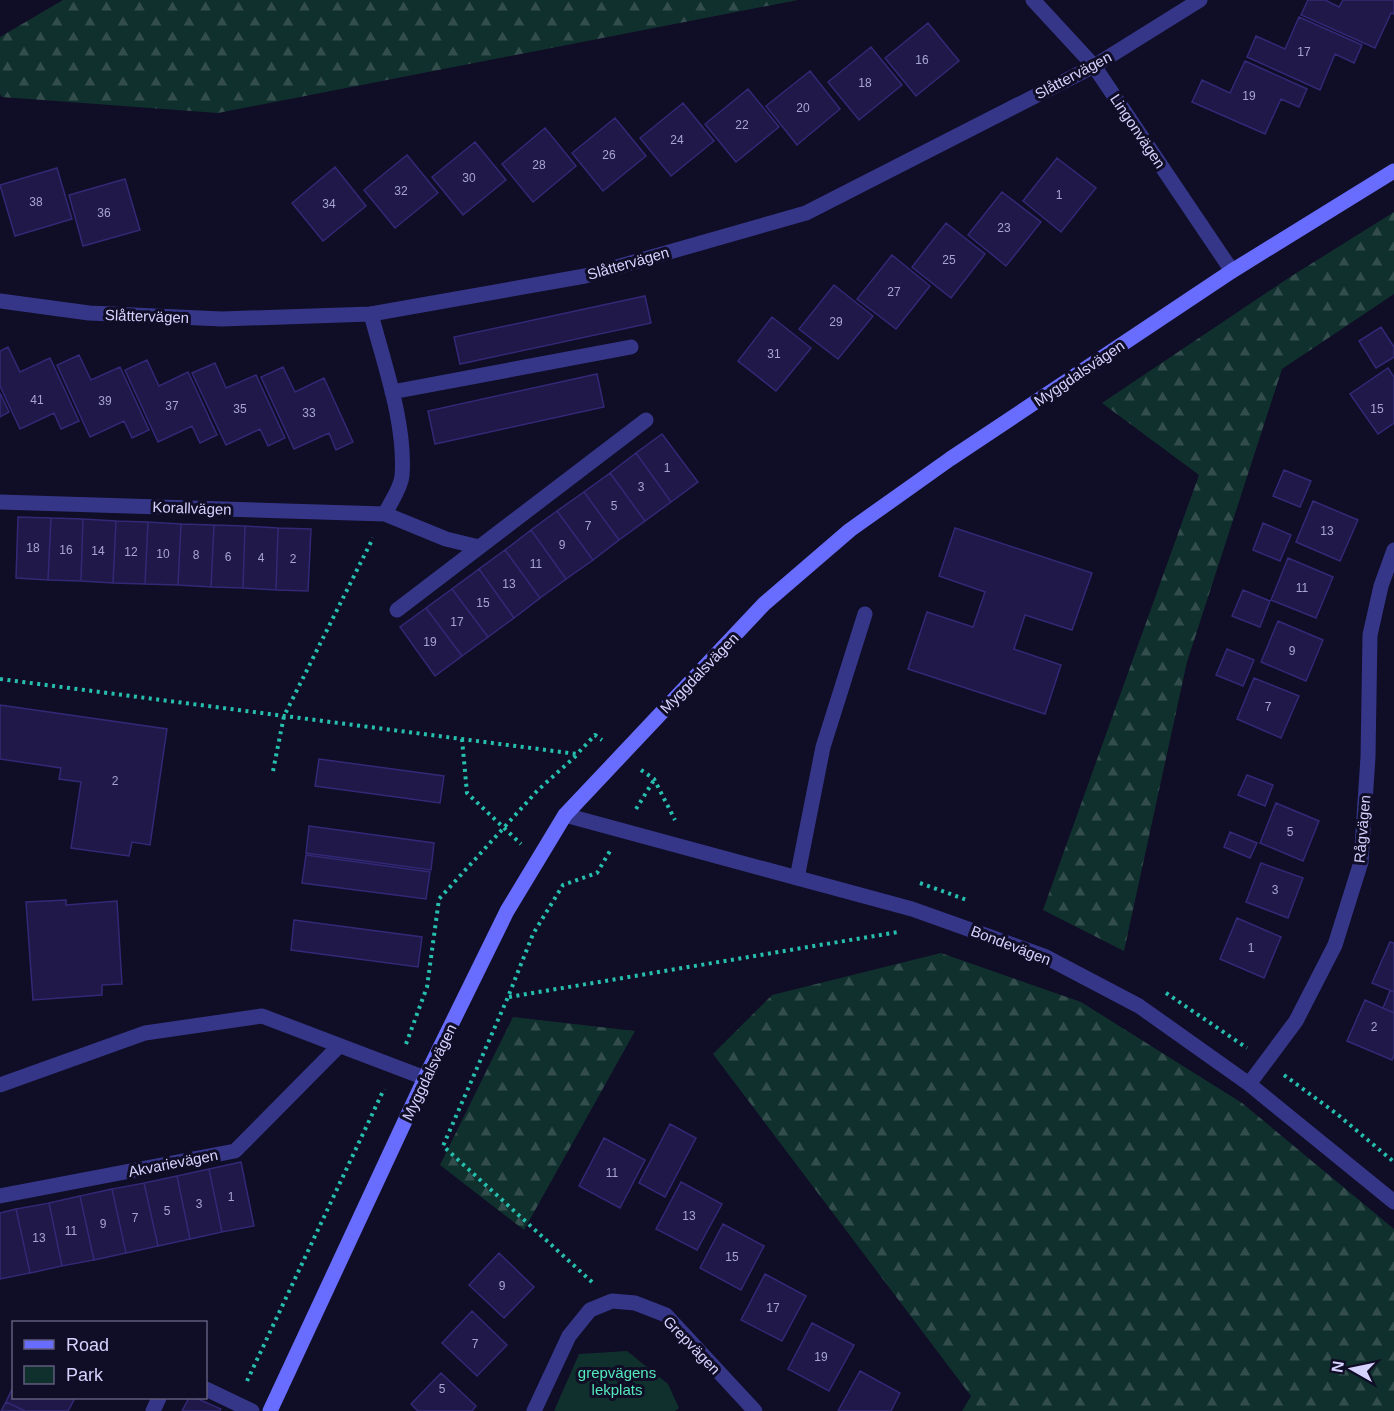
<svg xmlns="http://www.w3.org/2000/svg" width="1394" height="1411" font-family="Arial,sans-serif">
	<style>
		.green { fill: #10302d }
		.forest { fill: url(#forest-firs) }
		.building { fill: #1f1848; stroke: #332876; stroke-width: 1.5 }
		.lines { fill: none; stroke-linecap: round; stroke-linejoin: round }
		.path { stroke: #26bfae; stroke-width: 4; stroke-dasharray: 3 4.5; stroke-linecap: butt }
		.lane { stroke: #353688; stroke-width: 15 }
		.street { stroke: #353688; stroke-width: 15 }
		.secondary { stroke: #696dff; stroke-width: 15 }
		.labels { text-anchor: middle; dominant-baseline: central; stroke-width: 6; stroke-linejoin: round; paint-order: stroke }
		.number-label { font-size: 12px; fill: #a8a4d1 }
		.street-label { font-size: 15px; fill: #d5d2ff; stroke: #100d26 }
		.park-label { font-size: 15px; fill: #55e8bc; stroke: #100d26 }
	</style>
	<defs>
		<pattern id="forest-firs" width="22" height="20" patternUnits="userSpaceOnUse" patternTransform="scale(1.5)"><rect width="22" height="20" fill="#10302d"/><path d="M5 1l3.5 6h-7zM16 11l3.5 6h-7z" fill="#324d4c"/></pattern>
	</defs>
	<rect width="100%" height="100%" fill="#100d26"/>
	<path class="green" d="M627,1351L668,1384L679,1408L675,1411H554L579,1354Z"/>
	<path class="forest" d="M63,0H798L218,113L2,97L0,94V37Z
		M1394,212V294L1282,369L1187,662L1124,951L1043,910L1199,475L1102,403L1290,277Z
		M941,953L1081,1002L1242,1103L1394,1229V1411H962L971,1396L713,1054L772,995Z
		M513,1017L635,1031L524,1230L440,1165Z"/>
	<path class="building" d="M1308,0H1325L1339,7L1343,0H1394V14L1391,13L1375,48L1301,15Z
		M1299,17L1362,45L1354,63L1335,54L1320,90L1247,57L1256,36L1285,49Z
		M928,23L959,61L916,96L885,58Z
		M871,47L902,85L859,120L828,82Z
		M1245,61L1307,89L1299,107L1281,99L1265,134L1192,102L1202,80L1230,93Z
		M810,71L840,109L797,145L766,106Z
		M748,89L779,127L736,162L705,124Z
		M683,103L714,141L671,176L640,138Z
		M615,118L646,156L603,191L572,153Z
		M545,128L576,166L533,202L502,164Z
		M475,142L506,180L463,215L432,177Z
		M407,155L438,193L395,228L364,190Z
		M1057,158L1096,188L1061,232L1023,201Z
		M335,167L366,206L323,241L292,203Z
		M57,168L72,219L15,236L0,185Z
		M125,179L140,230L83,246L69,195Z
		M1002,192L1041,222L1006,266L968,235Z
		M946,223L985,254L951,298L912,267Z
		M892,255L930,286L896,329L857,299Z
		M834,285L873,316L838,359L799,329Z
		M645,296L651,323L460,364L454,337Z
		M772,317L811,348L776,391L738,361Z
		M1381,327L1394,347V357L1376,368L1359,341Z
		M8,347L20,372L50,358L79,421L61,429L54,413L20,429L0,386V351Z
		M79,355L91,380L120,367L149,430L132,438L124,421L90,437L57,365Z
		M147,360L159,386L188,372L217,435L200,443L192,426L158,442L125,370Z
		M215,363L226,388L256,375L285,438L268,446L260,429L226,445L192,373Z
		M283,367L295,392L324,378L353,442L336,450L329,433L294,449L261,377Z
		M1388,368L1394,377V423L1378,434L1350,394Z
		M597,374L604,407L435,444L428,411Z
		M0,393L9,412L0,417Z
		M662,434L698,482L671,502L636,453Z
		M636,453L671,502L645,521L610,473Z
		M1284,470L1311,481L1300,507L1273,496Z
		M610,473L645,521L619,540L584,492Z
		M584,492L619,540L593,560L557,511Z
		M1313,501L1358,520L1340,561L1296,542Z
		M557,511L593,560L566,579L531,530Z
		M18,517L51,518L48,580L16,578Z
		M51,518L83,519L81,581L48,580Z
		M83,519L116,521L113,583L81,581Z
		M116,521L148,522L145,584L113,583Z
		M148,522L181,524L178,585L145,584Z
		M1263,523L1291,535L1280,561L1253,550Z
		M181,524L214,525L211,587L178,585Z
		M214,525L245,526L243,588L211,587Z
		M245,526L278,528L276,590L243,588Z
		M278,528L311,529L308,591L276,590Z
		M955,528L1092,573L1072,630L1025,615L1014,649L1061,665L1045,714L908,669L927,612L973,627L985,592L939,576Z
		M531,530L566,579L540,598L505,550Z
		M505,550L540,598L514,618L479,569Z
		M1288,558L1333,577L1316,618L1271,600Z
		M479,569L514,618L488,637L452,589Z
		M452,589L488,637L462,656L426,608Z
		M1243,590L1270,601L1260,627L1232,616Z
		M426,608L462,656L435,676L400,627Z
		M1278,621L1323,640L1306,681L1261,662Z
		M1227,649L1254,660L1243,686L1216,675Z
		M1254,678L1299,696L1281,738L1237,719Z
		M0,705L167,729L150,845L132,842L129,856L71,848L81,782L59,779L61,768L0,759Z
		M319,759L444,776L440,803L315,786Z
		M1247,775L1273,785L1265,806L1238,795Z
		M1276,803L1319,821L1303,861L1260,843Z
		M309,826L434,843L431,870L306,853Z
		M1230,832L1257,843L1250,858L1224,847Z
		M306,855L430,872L426,899L302,883Z
		M1261,863L1303,878L1288,918L1246,902Z
		M66,900V905L117,901L122,984L102,985V995L33,1000L26,902Z
		M1237,918L1281,937L1264,978L1220,959Z
		M294,920L422,937L418,967L291,950Z
		M1390,942L1394,943V992L1372,983Z
		M1390,991L1394,992V1013L1383,1008Z
		M1365,1000L1394,1013V1055L1392,1060L1347,1041Z
		M670,1124L696,1138L665,1197L639,1183Z
		M604,1138L645,1160L620,1208L579,1186Z
		M241,1162L254,1226L222,1232L209,1169Z
		M209,1169L222,1232L190,1239L177,1176Z
		M177,1176L190,1239L158,1246L144,1183Z
		M681,1182L722,1204L697,1250L656,1229Z
		M144,1183L158,1246L126,1253L112,1189Z
		M112,1189L126,1253L94,1260L80,1196Z
		M80,1196L94,1260L62,1266L49,1203Z
		M49,1203L62,1266L30,1273L16,1209Z
		M16,1209L30,1273L0,1279V1213Z
		M723,1224L764,1246L741,1290L700,1268Z
		M499,1253L534,1287L504,1318L469,1285Z
		M765,1274L806,1296L782,1341L741,1320Z
		M472,1311L507,1345L477,1376L442,1343Z
		M812,1323L854,1345L829,1391L788,1369Z
		M860,1371L900,1393L891,1411H838Z
		M441,1373L476,1406L472,1411H418L411,1404Z
		M14,1385V1398H75L68,1411H25L6,1402Z
		M189,1398H196L221,1409L220,1411H182Z
		M6,1402L25,1411H1Z"/>
	<g class="lines">
		<path class="path" d="M0,679L577,754L595,735L602,740
			M462,739L467,793L521,844
			M641,770L654,779L675,820
			M273,771L284,716L373,538
			M636,809L654,780
			M920,883L967,900
			M1166,993L1247,1048
			M509,997L898,932
			M406,1044L427,987L439,899L538,790L577,755
			M1284,1075L1337,1114L1394,1162
			M592,1282L443,1146L508,997L533,934L563,885L597,873L610,851
			M247,1381L384,1089"/>
		<path class="lane" d="M371,314C384,364 406,424 402,476C401,488 390,503 385,514
			M392,392L631,347
			M0,502L385,514L446,539L479,547
			M397,610L646,420
			M797,878L823,747L865,614
			M0,1196L235,1151L339,1046
			M206,1389L252,1411
			M153,1411L159,1398"/>
		<path class="street" d="M1033,0L1094,66L1232,271
			M0,301L89,313L222,319L371,314L585,276L806,213L1094,66L1200,0
			M565,815L912,909L1044,956L1139,1006L1249,1084L1394,1202
			M1249,1084L1296,1021L1335,945L1361,862L1368,757L1370,635L1381,586L1394,550
			M0,1085L145,1033L262,1016L425,1078
			M534,1411L569,1336L590,1310L612,1301L635,1303L666,1315L755,1411"/>
		<path class="secondary" d="M270,1411L425,1078L507,911L565,815L764,604L850,530L950,459L1232,271L1394,171"/>
	</g>
	<g class="labels">
		<g class="number-label">
			<text x="1304" y="52">17</text>
			<text x="922" y="60">16</text>
			<text x="865" y="83">18</text>
			<text x="1249" y="96">19</text>
			<text x="803" y="108">20</text>
			<text x="742" y="125">22</text>
			<text x="677" y="140">24</text>
			<text x="609" y="155">26</text>
			<text x="539" y="165">28</text>
			<text x="469" y="178">30</text>
			<text x="401" y="191">32</text>
			<text x="1059" y="195">1</text>
			<text x="36" y="202">38</text>
			<text x="329" y="204">34</text>
			<text x="104" y="213">36</text>
			<text x="1004" y="228">23</text>
			<text x="949" y="260">25</text>
			<text x="894" y="292">27</text>
			<text x="836" y="322">29</text>
			<text x="774" y="354">31</text>
			<text x="37" y="400">41</text>
			<text x="105" y="401">39</text>
			<text x="172" y="406">37</text>
			<text x="240" y="409">35</text>
			<text x="1377" y="409">15</text>
			<text x="309" y="413">33</text>
			<text x="667" y="468">1</text>
			<text x="641" y="487">3</text>
			<text x="614" y="506">5</text>
			<text x="588" y="526">7</text>
			<text x="1327" y="531">13</text>
			<text x="562" y="545">9</text>
			<text x="33" y="548">18</text>
			<text x="66" y="550">16</text>
			<text x="98" y="551">14</text>
			<text x="131" y="552">12</text>
			<text x="163" y="554">10</text>
			<text x="196" y="555">8</text>
			<text x="228" y="557">6</text>
			<text x="261" y="558">4</text>
			<text x="293" y="559">2</text>
			<text x="536" y="564">11</text>
			<text x="509" y="584">13</text>
			<text x="1302" y="588">11</text>
			<text x="483" y="603">15</text>
			<text x="457" y="622">17</text>
			<text x="430" y="642">19</text>
			<text x="1292" y="651">9</text>
			<text x="1268" y="707">7</text>
			<text x="115" y="781">2</text>
			<text x="1290" y="832">5</text>
			<text x="1275" y="890">3</text>
			<text x="1251" y="948">1</text>
			<text x="1374" y="1027">2</text>
			<text x="612" y="1173">11</text>
			<text x="231" y="1197">1</text>
			<text x="199" y="1204">3</text>
			<text x="167" y="1211">5</text>
			<text x="689" y="1216">13</text>
			<text x="135" y="1218">7</text>
			<text x="103" y="1224">9</text>
			<text x="71" y="1231">11</text>
			<text x="39" y="1238">13</text>
			<text x="732" y="1257">15</text>
			<text x="502" y="1286">9</text>
			<text x="773" y="1308">17</text>
			<text x="475" y="1344">7</text>
			<text x="821" y="1357">19</text>
			<text x="442" y="1389">5</text>
		</g>
		<g class="street-label">
			<text transform="translate(1073 75) rotate(-28)">Slåttervägen</text>
			<text transform="translate(1138 131) rotate(56)">Lingonvägen</text>
			<text transform="translate(628 263) rotate(-16)">Slåttervägen</text>
			<text transform="translate(147 316) rotate(2)">Slåttervägen</text>
			<text transform="translate(1079 373) rotate(-34)">Myggdalsvägen</text>
			<text transform="translate(192 508) rotate(2)">Korallvägen</text>
			<text transform="translate(699 673) rotate(-46)">Myggdalsvägen</text>
			<text transform="translate(1362 829) rotate(-85)">Rågvägen</text>
			<text transform="translate(1011 945) rotate(21)">Bondevägen</text>
			<text transform="translate(429 1072) rotate(-64)">Myggdalsvägen</text>
			<text transform="translate(173 1163) rotate(-11)">Akvarievägen</text>
			<text transform="translate(692 1345) rotate(46)">Grepvägen</text>
		</g>
		<g class="park-label">
			<text x="617" y="1372">grepvägens<tspan x="617" dy="17">lekplats</tspan></text>
		</g>
	</g>
	<rect x="12" y="1321" width="195" height="78" fill="#100d26" stroke="#5f5c7d" stroke-width="1.5"/>
	<rect x="24" y="1340" width="30" height="9" fill="#696dff" stroke="#5f5c7d" stroke-width="1.5"/>
	<text x="66" y="1351" font-size="18" fill="#d5d2ff">Road</text>
	<rect x="24" y="1366" width="30" height="18" fill="#10302d" stroke="#5f5c7d" stroke-width="1.5"/>
	<text x="66" y="1381" font-size="18" fill="#d5d2ff">Park</text>
	<g transform="translate(1352 1369) rotate(279)" stroke="#100d26" stroke-width="4.5" paint-order="stroke">
	<path d="M0-4.5L10 22L0 15L-10 22Z" fill="#d5d2ff"/>
	<text y="-9" font-size="16" font-weight="bold" text-anchor="middle" fill="#d5d2ff">N</text>
	</g>
</svg>
